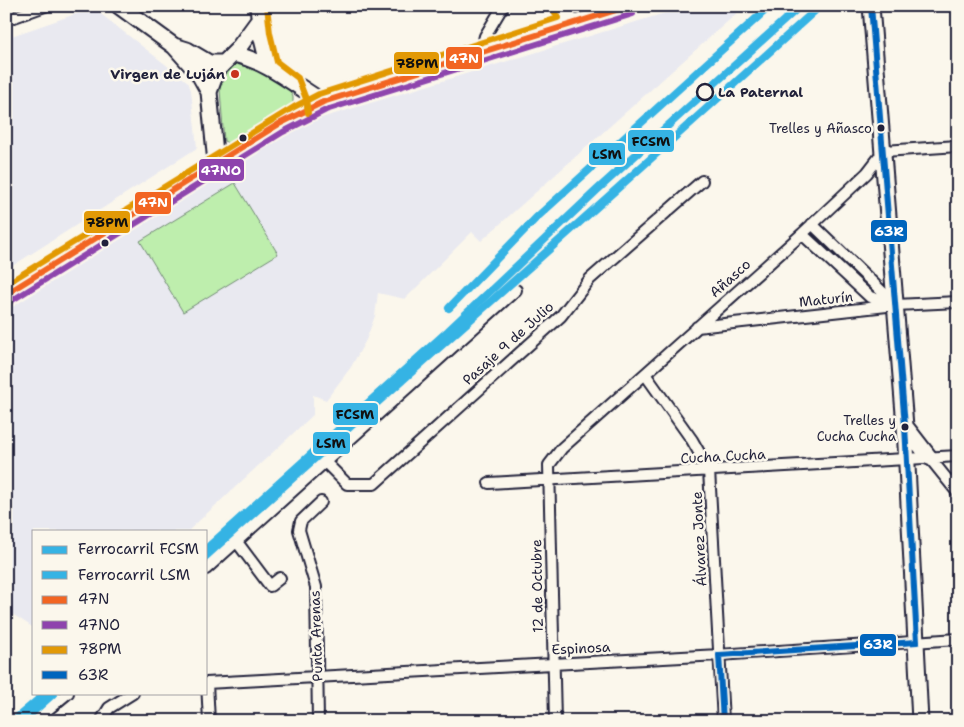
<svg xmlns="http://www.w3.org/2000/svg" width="964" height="727" font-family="'Shantell Sans',sans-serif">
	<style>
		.built { fill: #e9e9f0 }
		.green { fill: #beeead; stroke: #708874 }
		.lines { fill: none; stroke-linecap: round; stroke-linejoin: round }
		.street-casing { stroke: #22223b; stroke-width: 14 }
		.secondary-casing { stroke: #22223b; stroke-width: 19 }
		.street { stroke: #fbf7ec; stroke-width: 10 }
		.secondary { stroke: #fbf7ec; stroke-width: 15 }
		.bus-1-casing { stroke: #fbf7ec; stroke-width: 10 }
		.bus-2-casing { stroke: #fbf7ec; stroke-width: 10 }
		.bus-3-casing { stroke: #fbf7ec; stroke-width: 10 }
		.bus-4-casing { stroke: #fbf7ec; stroke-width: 10 }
		.bus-1 { stroke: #f26522; stroke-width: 6 }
		.bus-2 { stroke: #8e44ad; stroke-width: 6 }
		.bus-3 { stroke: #e29906; stroke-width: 6 }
		.bus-4 { stroke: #0065bd; stroke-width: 6 }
		.rail-1-casing { stroke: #fbf7ec; stroke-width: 11 }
		.rail-2-casing { stroke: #fbf7ec; stroke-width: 11 }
		.rail-1 { stroke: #36b3e4; stroke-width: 8 }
		.rail-2 { stroke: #36b3e4; stroke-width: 8 }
		.poi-dot { fill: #c8321e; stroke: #fbf7ec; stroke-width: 2 }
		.stop-dot { fill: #fbf7ec; stroke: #22223b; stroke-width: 2.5 }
		.bus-dot { fill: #22223b; stroke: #fbf7ec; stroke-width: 2 }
		.labels { text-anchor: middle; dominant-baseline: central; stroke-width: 5; stroke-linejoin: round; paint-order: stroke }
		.bus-label { font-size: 13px; fill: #22223b; stroke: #fbf7ec; text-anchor: end }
		.poi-label { font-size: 14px; font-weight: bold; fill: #22223b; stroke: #fbf7ec; text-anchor: end }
		.stop-label { font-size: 14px; font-weight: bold; fill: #22223b; stroke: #fbf7ec; text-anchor: start }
		.street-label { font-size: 14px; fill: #22223b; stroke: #fbf7ec }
		.line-badge { stroke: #fbf7ec; stroke-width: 2 }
		.badge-label { font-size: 14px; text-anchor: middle; font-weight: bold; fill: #fff }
		.pale-badge-label { font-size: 14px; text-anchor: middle; font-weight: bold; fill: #111 }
	</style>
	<rect width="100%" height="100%" fill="#fbf7ec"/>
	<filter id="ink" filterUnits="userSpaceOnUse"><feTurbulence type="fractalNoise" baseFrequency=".02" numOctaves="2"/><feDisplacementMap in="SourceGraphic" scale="10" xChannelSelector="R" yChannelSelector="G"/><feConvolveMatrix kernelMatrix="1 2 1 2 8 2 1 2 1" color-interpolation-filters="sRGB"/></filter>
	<g filter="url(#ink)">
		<path class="built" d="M688,6H734L736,14L481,241L472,232L405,299L378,293L375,316L366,340L351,367L326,400L313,395V415L188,531H34V628L6,610V311L305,123Z
			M93,8L188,82L191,90L197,148L6,270V38Z"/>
		<path class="green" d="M241,61L289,89L293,97V105L230,144L224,141L219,77L227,66Z
			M235,183L278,254L183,312L140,241Z
			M812,224L872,288L868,291L802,234Z"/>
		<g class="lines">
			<defs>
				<path id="street" d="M6,20L45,6
					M481,52L485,36L503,6
					M812,224L896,305
					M802,234L870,297L892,304
					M697,327L896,305L958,302
					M645,374L692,440L709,470L723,721
					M929,457L958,493
					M325,462L347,484H374L561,316L590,279L702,181
					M489,483L958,456
					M237,542L270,586L280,578
					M206,569L516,290
					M206,683L719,655L958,639
					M207,683L209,721
					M34,721L68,693
					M101,721L109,708L133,693
					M318,721L316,587L299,530L301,521L321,502
					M555,721L549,465L562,448L802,234L867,173L884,151L958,146"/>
				<path id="secondary" d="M119,6L174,46L187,50L209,63H223
					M258,6L261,35L269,67
					M561,6L572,23
					M871,6L905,426L920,721
					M174,46L199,74L209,92L216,163
					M233,54C265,60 295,85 323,102
					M209,92L217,70L237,50L259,20
					M6,294L279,124L323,102L630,6
					M905,426L929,457"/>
			</defs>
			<use href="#street" class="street-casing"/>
			<use href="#secondary" class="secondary-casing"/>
			<use href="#street" class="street"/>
			<use href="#secondary" class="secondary"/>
			<defs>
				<path id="bus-1" d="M6,294L279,124L323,102L629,6"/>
				<path id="bus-2" d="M11,301L283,132L326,110L633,14"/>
				<path id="bus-3" d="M267,6L270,33L277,62L298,78L306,99L308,113
					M6,284L294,107L319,94L558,18L554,11"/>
				<path id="bus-4" d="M723,721L719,655L917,642L905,426L871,6"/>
			</defs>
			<use href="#bus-1" class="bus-1-casing"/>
			<use href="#bus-2" class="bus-2-casing"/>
			<use href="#bus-3" class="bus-3-casing"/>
			<use href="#bus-4" class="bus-4-casing"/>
			<use href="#bus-1" class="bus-1"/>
			<use href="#bus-2" class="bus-2"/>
			<use href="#bus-3" class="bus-3"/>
			<use href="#bus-4" class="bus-4"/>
			<defs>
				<path id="rail-1" d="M206,549L448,331L597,190L800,6
					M13,721L46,693"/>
				<path id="rail-2" d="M449,308L536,218L770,6
					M206,556C410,372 617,191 820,6
					M23,721L54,693"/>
			</defs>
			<use href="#rail-1" class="rail-1-casing"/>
			<use href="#rail-2" class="rail-2-casing"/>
			<use href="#rail-1" class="rail-1"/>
			<use href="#rail-2" class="rail-2"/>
		</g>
	</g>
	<circle class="poi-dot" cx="235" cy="74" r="5"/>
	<circle class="stop-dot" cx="705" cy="92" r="8"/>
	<g class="bus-dot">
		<circle cx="881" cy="128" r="4.5"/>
		<circle cx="243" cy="138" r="4.5"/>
		<circle cx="105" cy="243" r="4.5"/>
		<circle cx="905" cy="427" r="4.5"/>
	</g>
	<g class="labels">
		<g class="bus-label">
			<text x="872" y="128">Trelles y Añasco</text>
			<text x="896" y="420">Trelles y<tspan x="896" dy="16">Cucha Cucha</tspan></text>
		</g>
		<g class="poi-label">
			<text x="225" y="74">Virgen de Luján</text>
		</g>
		<g class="stop-label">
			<text x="718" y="92">La Paternal</text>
		</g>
		<g class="street-label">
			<text transform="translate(730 278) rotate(-42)">Añasco</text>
			<text transform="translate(826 299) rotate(-6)">Maturín</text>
			<text transform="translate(508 343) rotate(-42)">Pasaje 9 de Julio</text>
			<text transform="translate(723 456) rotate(-3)">Cucha Cucha</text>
			<text transform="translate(699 539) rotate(-93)">Álvarez Jonte</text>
			<text transform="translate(537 586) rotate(-91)">12 de Octubre</text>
			<text transform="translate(316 636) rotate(-92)">Punta Arenas</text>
			<text transform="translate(581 648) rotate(-3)">Espinosa</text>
		</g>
	</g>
	<g class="line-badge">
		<rect x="445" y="46" width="38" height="24" rx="5" fill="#f26522"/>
		<rect x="393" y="51" width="47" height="24" rx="5" fill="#e29906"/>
		<rect x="627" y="129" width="48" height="24" rx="5" fill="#36b3e4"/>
		<rect x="588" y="142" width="38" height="24" rx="5" fill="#36b3e4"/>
		<rect x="198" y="158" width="47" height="24" rx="5" fill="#8e44ad"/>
		<rect x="134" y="191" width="38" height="24" rx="5" fill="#f26522"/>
		<rect x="83" y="210" width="48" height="24" rx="5" fill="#e29906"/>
		<rect x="870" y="219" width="38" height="24" rx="5" fill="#0065bd"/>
		<rect x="332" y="402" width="47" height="24" rx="5" fill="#36b3e4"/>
		<rect x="312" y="431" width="39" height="24" rx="5" fill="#36b3e4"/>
		<rect x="859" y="633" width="38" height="24" rx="5" fill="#0065bd"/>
	</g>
	<g class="badge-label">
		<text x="464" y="63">47N</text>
		<text x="221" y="175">47NO</text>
		<text x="153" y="207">47N</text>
		<text x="889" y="236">63R</text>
		<text x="878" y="649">63R</text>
	</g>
	<g class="pale-badge-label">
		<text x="417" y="68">78PM</text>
		<text x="651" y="146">FCSM</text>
		<text x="607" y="159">LSM</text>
		<text x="107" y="227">78PM</text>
		<text x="355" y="419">FCSM</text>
		<text x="331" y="448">LSM</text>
	</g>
	<rect width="964" height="727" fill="none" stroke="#fbf7ec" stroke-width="25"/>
	<rect x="12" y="12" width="939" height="702" fill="none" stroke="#22223b" stroke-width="2" filter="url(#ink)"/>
	<rect x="32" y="530" width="175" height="165" fill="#fbf7ec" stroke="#a4a2a5"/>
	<rect x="42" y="546" width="25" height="8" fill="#36b3e4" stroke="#a4a2a5"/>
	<text x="78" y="554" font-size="15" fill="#22223b">Ferrocarril FCSM</text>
	<rect x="42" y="571" width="25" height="8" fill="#36b3e4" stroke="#a4a2a5"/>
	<text x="78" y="580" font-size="15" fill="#22223b">Ferrocarril LSM</text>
	<rect x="42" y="596" width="25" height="8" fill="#f26522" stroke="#a4a2a5"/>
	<text x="78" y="604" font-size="15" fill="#22223b">47N</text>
	<rect x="42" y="621" width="25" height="8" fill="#8e44ad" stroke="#a4a2a5"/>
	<text x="78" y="630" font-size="15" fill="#22223b">47NO</text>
	<rect x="42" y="646" width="25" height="8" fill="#e29906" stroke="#a4a2a5"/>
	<text x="78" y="654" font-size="15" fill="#22223b">78PM</text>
	<rect x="42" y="671" width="25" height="8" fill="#0065bd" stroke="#a4a2a5"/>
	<text x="78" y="680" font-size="15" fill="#22223b">63R</text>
</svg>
